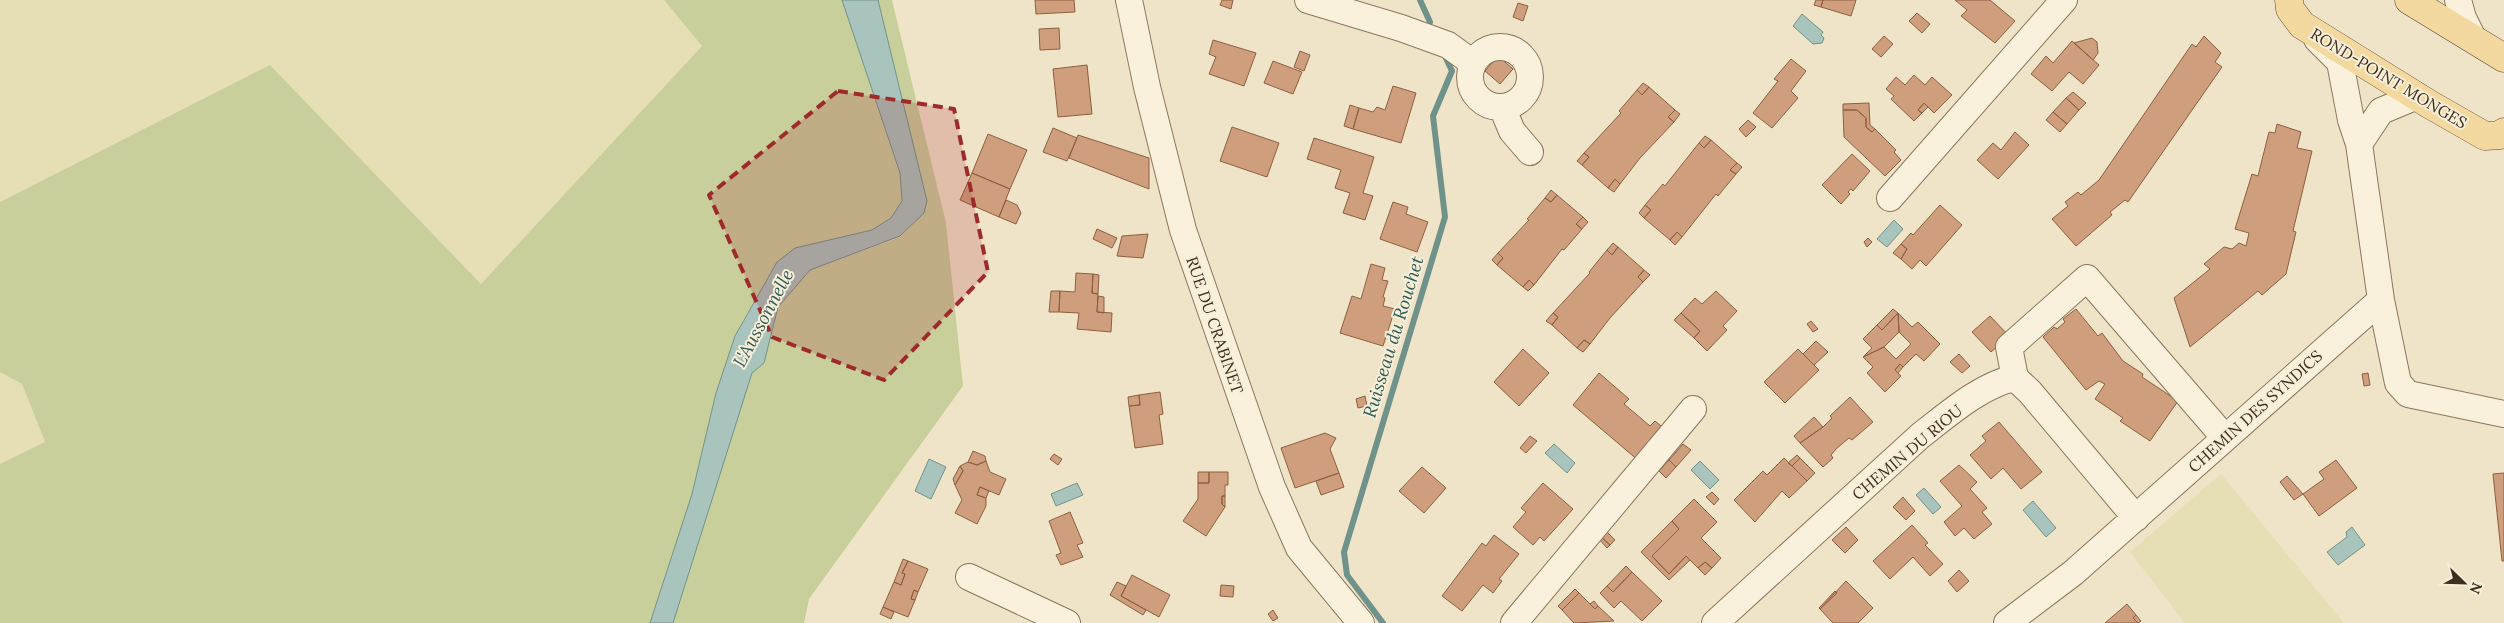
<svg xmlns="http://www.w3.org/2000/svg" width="2504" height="623" font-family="Lora,serif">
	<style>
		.farmland { fill: #e6deb5 }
		.green { fill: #c9cf9b }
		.water { fill: #a9c4bc; stroke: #6f938a }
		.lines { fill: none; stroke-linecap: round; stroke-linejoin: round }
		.stream { stroke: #6f938a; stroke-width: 6 }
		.building { fill: #cf9f7d; stroke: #8d5f41 }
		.minor-casing { stroke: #8d765c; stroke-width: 28 }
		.major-casing { stroke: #5b4430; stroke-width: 29 }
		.minor { stroke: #faf1dc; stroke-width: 26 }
		.major { stroke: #f3d9a0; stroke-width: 28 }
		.marked { fill: #9e2a2b; fill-opacity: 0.2; stroke: #9e2a2b; stroke-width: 4; stroke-dasharray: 10 6; stroke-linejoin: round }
		.labels { text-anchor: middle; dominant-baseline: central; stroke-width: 4; stroke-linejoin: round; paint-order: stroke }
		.street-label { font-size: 16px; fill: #3d2e20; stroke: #f7eed8 }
		.water-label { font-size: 18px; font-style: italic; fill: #2f5d5a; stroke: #f7eed8 }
	</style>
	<rect width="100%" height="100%" fill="#f0e4c8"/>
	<path class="farmland" d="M0,0H664L702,46L481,284L270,65L0,202Z
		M0,372L22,384L45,443L0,464Z
		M2221,474L2344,623H2185L2130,552Z"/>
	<path class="green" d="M664,0H842L900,174L902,201L891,218L872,230L795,248L777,262L735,336L716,393L692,494L650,623H0V464L45,442L22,384L0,372V202L270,65L481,284L702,46Z
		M878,0H892L946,223L963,386L809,599L804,623H673L752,372L764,363L778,307L810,270L900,237L924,213L927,200Z"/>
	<path class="water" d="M842,0H878L927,201L924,213L900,236L810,270L778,307L764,363L752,373L673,623H650L692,494L716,393L735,336L777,262L795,248L872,230L891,218L902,201L900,173Z
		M1802,14L1823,32L1821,35L1824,38L1822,43L1813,44L1793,26Z
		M1894,220L1903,229L1887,247L1877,239Z
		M1554,444L1575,463L1567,473L1545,453Z
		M929,459L946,467L931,499L915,491Z
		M1700,461L1719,480L1710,489L1691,470Z
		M1077,483L1083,495L1056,506L1051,494Z
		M1924,488L1941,507L1933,514L1916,495Z
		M2033,501L2056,528L2046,537L2023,510Z
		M2352,527L2365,545L2338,565L2327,552L2347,537L2346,532Z"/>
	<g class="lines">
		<path class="stream" d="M1420,0L1430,22
			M1383,623L1347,575L1344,552L1445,217L1433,116L1452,71L1443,52"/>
	</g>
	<path class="building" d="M1035,0H1074L1075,12L1036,14Z
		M1222,0H1233L1231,9L1220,5Z
		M1816,0H1823L1821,7L1814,5Z
		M1823,0H1856L1851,16L1821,7Z
		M1955,0H1990L2015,21L1995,43L1961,16L1967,10Z
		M1518,3L1528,6L1523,21L1513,17Z
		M1917,13L1930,24L1922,33L1909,21Z
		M1059,28L1060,49L1040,50L1039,29Z
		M1884,36L1893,44L1881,57L1872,49Z
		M2204,36L2221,53L2215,62L2222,67L2128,202L2125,200L2110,212L2112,215L2076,246L2052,219L2068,206L2065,202L2078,192L2081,195L2099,180L2192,44L2196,47Z
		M2092,38L2097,42L2098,53L2093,60L2074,43Z
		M1213,40L1256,53L1244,86L1209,74L1216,57L1209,54Z
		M2072,41L2099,65L2083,84L2069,72L2052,91L2031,74L2046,56L2053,63Z
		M1300,51L1310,55L1304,71L1294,67Z
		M1498,56L1513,69L1500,84L1485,71Z
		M1791,59L1806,71L1791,91L1798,98L1772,128L1753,113L1778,81L1774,79Z
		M1273,61L1302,72L1293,94L1264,83Z
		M1087,65L1092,114L1058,117L1053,69Z
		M1914,75L1925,85L1932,77L1952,95L1934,113L1924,103L1918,110L1922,113L1914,121L1891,99L1894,96L1886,89L1896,77L1905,85Z
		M1643,83L1649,87L1642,95L1637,90Z
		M1393,86L1416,93L1401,143L1353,129L1359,108L1373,112L1377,107L1385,110Z
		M1649,87L1675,110L1668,117L1674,122L1640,158L1620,184L1615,179L1608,188L1582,165L1589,157L1584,153L1621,113L1619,111L1637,90L1642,95Z
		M2073,92L2086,103L2079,110L2066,98Z
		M2066,98L2079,110L2067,124L2053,112Z
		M1869,103L1870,125L1875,129L1872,132L1866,127V118L1857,110H1843V104Z
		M1924,103L1928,107L1922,113L1918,110Z
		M1350,105L1359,108L1353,129L1344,126Z
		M1675,110L1680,114L1674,122L1668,117Z
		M1843,110H1857L1866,118V127L1872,132L1875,129L1896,150L1894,152L1901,160L1885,176L1844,137Z
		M2053,112L2067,124L2060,132L2046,120Z
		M1748,120L1756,127L1746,137L1739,129Z
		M2277,124L2301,132L2297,148L2312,151L2293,231L2296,232L2286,274L2262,295L2258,291L2190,347L2174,298L2210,269L2204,264L2224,247L2232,249L2239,243L2246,246L2249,233L2235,229L2252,174L2258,176L2269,132L2275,133Z
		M1232,127L1279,143L1267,177L1220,161Z
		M1053,128L1077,138L1067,161L1043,152Z
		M2015,132L2029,145L1998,179L1977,160L1993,143L2001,150Z
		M988,134L1027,150L1010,189L972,173Z
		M1078,135L1149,158V189L1069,158Z
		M1705,136L1711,140L1704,148L1699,143Z
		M1314,138L1374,157L1363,193L1373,196L1365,220L1343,213L1350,193L1335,188L1341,170L1307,159Z
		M1711,140L1737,163L1730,170L1736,174L1718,196L1716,194L1682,237L1677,232L1670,240L1644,218L1651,210L1645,205L1663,184L1665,186L1668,182L1699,143L1704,148Z
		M1584,153L1589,157L1582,165L1577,161Z
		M1852,154L1870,171L1853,191L1851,189L1848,192L1850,194L1841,204L1822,185Z
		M1737,163L1742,167L1736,174L1730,170Z
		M972,173L1010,189L999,217L960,200Z
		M1615,179L1620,184L1614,192L1608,188Z
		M1551,190L1557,195L1551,202L1545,198Z
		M1557,195L1583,217L1576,224L1582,229L1564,250L1562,249L1534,285L1529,280L1523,287L1497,265L1503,258L1498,253L1529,220L1527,219L1545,198L1551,202Z
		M1006,200L1017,205L1021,213L1016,224L999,217Z
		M1393,202L1408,207L1406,214L1428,222L1417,252L1380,239Z
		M1645,205L1651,210L1644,218L1639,213Z
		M1940,205L1962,225L1926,266L1920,260L1912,269L1901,259L1907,249L1901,244L1911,233L1913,235Z
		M1583,217L1588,222L1582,229L1576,224Z
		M1097,229L1117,238L1112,248L1093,239Z
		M1677,232L1682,237L1675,245L1670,240Z
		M1148,234L1143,258L1117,256L1122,236Z
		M1868,238L1872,242L1867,247L1864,242Z
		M1613,243L1618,247L1612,255L1607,250Z
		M1901,244L1907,249L1901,259L1893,253Z
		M1618,247L1644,270L1638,277L1643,282L1610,318L1590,344L1584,340L1577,348L1552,325L1558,317L1553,313L1590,273L1589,272L1607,250L1612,255Z
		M1498,253L1503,258L1497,265L1492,260Z
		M1371,264L1385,268L1382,280L1388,281L1383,297L1385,298L1383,306L1395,309L1383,346L1340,333L1352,296L1361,299Z
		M1644,270L1650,275L1643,282L1638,277Z
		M1076,273L1093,274L1092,293L1098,294L1097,312L1112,313L1111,332L1077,329L1079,313L1059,312L1060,291L1075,292Z
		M1093,274L1099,275L1098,294L1092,293Z
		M1529,280L1534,285L1528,291L1523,287Z
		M1051,291H1060L1059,312H1049Z
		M1716,291L1737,311L1723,326L1727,330L1707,351L1694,338L1700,331L1681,313L1695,298L1702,304Z
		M1098,296L1104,297V313L1097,312Z
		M1893,309L1898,313L1882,330L1877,325Z
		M2076,309L2098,336L2102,333L2123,361L2143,374L2142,377L2178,401L2150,441L2120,421L2123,418L2095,399L2105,384L2099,381L2086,390L2043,337L2054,327L2057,329L2065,322L2063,319Z
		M1553,313L1558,317L1552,325L1546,321Z
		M1681,313L1700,331L1694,338L1674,320Z
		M1898,313L1912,327L1918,322L1940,344L1924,361L1916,354L1903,367L1900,364L1895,370L1901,376L1885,392L1867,373L1873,367L1863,357L1884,347L1896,359L1911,344L1899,332Z
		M1898,313L1899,332L1884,347L1863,357L1872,348L1863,339L1877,325L1882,330Z
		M1990,316L2009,336L1991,352L1972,332Z
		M1811,321L1818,329L1813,332L1807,324Z
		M1584,340L1590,344L1583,352L1577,348Z
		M1816,341L1828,352L1814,365L1803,354Z
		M1523,349L1549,373L1519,406L1494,382Z
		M1798,349L1819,370L1785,403L1764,382Z
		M1959,354L1970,366L1962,373L1950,362Z
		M1900,364L1903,367L1898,373L1895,370Z
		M1599,373L1629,399L1624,404L1650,426L1655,421L1666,430L1639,461L1573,405Z
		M2368,373L2370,385L2364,386L2362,374Z
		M1160,392L1163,414L1159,415L1163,444L1135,448L1129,406L1140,405L1139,395Z
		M1139,395L1140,405L1129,406L1128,397Z
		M1365,396L1367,406L1358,408L1356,399Z
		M1850,397L1873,422L1852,440L1849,438L1837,448L1831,455L1833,458L1823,467L1800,443L1823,427L1832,418L1830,416Z
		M1814,417L1823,427L1800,443L1794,436Z
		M1999,422L2042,472L2021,489L2003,468L1991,479L1970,455L1986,441L1982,436Z
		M1325,433L1336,438L1330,449L1339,473L1295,488L1281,448Z
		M1530,436L1537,441L1526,453L1520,448Z
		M1683,444L1691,450L1676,467L1669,460Z
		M973,451L985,456L986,461L977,465L968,462Z
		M1054,454L1062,459L1058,465L1050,459Z
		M1797,455L1800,458L1792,466L1788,463Z
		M1784,458L1807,481L1789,498L1782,491L1755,522L1734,500L1763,471L1767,475Z
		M1800,458L1815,473L1807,481L1792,466Z
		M1669,460L1676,467L1666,478L1659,471Z
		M2336,460L2357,488L2319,516L2303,494L2324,479L2319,472Z
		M986,461L990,472L1006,479L999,495L980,487L977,495L986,498V506L977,524L955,513L962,500L955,485L963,471L960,466L968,462L977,465Z
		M1959,465L1977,482L1970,489L1987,508L1982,512L1992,524L1974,539L1964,528L1955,536L1944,522L1962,506L1940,481Z
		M960,466L963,471L955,485L953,479Z
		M1422,467L1446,488L1424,513L1399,491Z
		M1198,472H1209V483H1198Z
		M1209,472H1228V485H1225V496H1222V504L1225,507L1206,536L1183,521L1198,499V483H1209Z
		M1339,473L1344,487L1321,495L1316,481Z
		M2504,473V561H2502L2493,474Z
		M2287,476L2303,494L2294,500L2280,482Z
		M1543,483L1573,509L1544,541L1540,537L1533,545L1513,527L1526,512L1521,508Z
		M980,487L989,491L986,498L977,495Z
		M1712,492L1719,499L1714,505L1706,497Z
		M1222,496H1225V507L1222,504Z
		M1903,497L1915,511L1906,520L1893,507Z
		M1694,499L1717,522L1701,538L1721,558L1712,568L1705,562L1698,568L1686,556L1669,574L1652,556L1679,529L1672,521Z
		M1070,512L1083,543L1077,545L1083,557L1061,565L1056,555L1061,553L1049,521Z
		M1672,521L1679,529L1652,556L1669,574L1686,556L1690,560L1669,580L1641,552Z
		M1912,525L1928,543L1925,545L1943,564L1930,576L1913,557L1890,579L1873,561Z
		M1846,527L1858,540L1845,553L1832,540Z
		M1606,531L1615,540L1610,545L1601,537Z
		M1494,535L1519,554L1499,579L1502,581L1493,593L1483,585L1462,611L1442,596L1482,543L1486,546Z
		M1601,537L1610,545L1607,548L1599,539Z
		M903,559L908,561L902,573L905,574L901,585L894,582Z
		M908,561L928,569L918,592L914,590L911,599L915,600L908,617L883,607L894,582L901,585L905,574L902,573Z
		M1705,562L1712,568L1705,575L1698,568Z
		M1626,566L1632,572L1613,592L1607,586Z
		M1959,570L1969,581L1957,592L1948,581Z
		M1632,572L1662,601L1642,621L1621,601L1614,608L1600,593L1607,586L1613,592Z
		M1132,575L1170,595L1159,617L1121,596Z
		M1846,581L1873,608L1858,623H1833L1820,609Z
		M1117,582L1126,586L1121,596L1146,610L1143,615L1110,595Z
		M1221,585L1234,586L1233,597L1220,596Z
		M1575,589L1579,593L1562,610L1558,606Z
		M914,590L918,592L915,600L911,599Z
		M1835,591L1837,593L1820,609L1819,608Z
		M1579,593L1595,609L1598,606L1614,621L1574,623L1562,610Z
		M1594,601L1598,606L1595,609L1590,604Z
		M2127,604L2136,615L2133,618L2138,623H2105Z
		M883,607L894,612L891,619L880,614Z
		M1273,610L1278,618L1273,621L1268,614Z
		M2136,615L2141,621L2138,623L2133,618Z"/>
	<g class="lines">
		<defs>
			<path id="minor" d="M1129,0L1147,87L1183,230L1272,487L1299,548L1361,623
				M1308,0L1401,28L1448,45L1473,63
				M2458,0L2463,18L2473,38
				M2317,39L2340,62L2351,120L2359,144L2381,300L2398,383L2408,394L2504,414
				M1470 77a30 30 0 1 1 60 0a30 30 0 1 1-60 0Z
				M1502,107L1512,131L1530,152
				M2359,144L2381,111L2417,96
				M1890,198L2064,0
				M2015,378L2009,347L2087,278L2225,438
				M969,577L1067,623
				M1514,623L1693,409
				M1715,623L1920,436C1946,416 1982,384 2015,378L2030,392L2136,518
				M2007,623L2073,573L2381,300"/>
			<path id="major" d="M2289,0L2290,9L2302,25L2429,104L2485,136L2500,135L2504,132
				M2409,0L2504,58"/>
		</defs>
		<use href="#minor" class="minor-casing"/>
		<use href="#major" class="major-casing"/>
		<use href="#minor" class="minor"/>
		<use href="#major" class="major"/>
	</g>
	<path class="marked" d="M838,91L954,109L988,272L884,380L772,337L709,195Z"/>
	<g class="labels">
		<g class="street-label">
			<text transform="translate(2389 78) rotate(31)">ROND-POINT MONGES</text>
			<text transform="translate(1215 325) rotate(71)">RUE DU CRABINET</text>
			<text transform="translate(2255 411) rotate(-42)">CHEMIN DES SYNDICS</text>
			<text transform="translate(1907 452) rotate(-40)">CHEMIN DU RIOU</text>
		</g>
		<g class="water-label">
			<text transform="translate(763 318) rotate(-62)">L'Aussonnelle</text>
			<text transform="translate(1393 337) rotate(-73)">Ruisseau du Rouchet</text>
		</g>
	</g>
	<g transform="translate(2464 583) rotate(113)" stroke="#f7eed8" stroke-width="4" paint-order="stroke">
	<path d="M0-4L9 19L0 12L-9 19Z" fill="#3d2e20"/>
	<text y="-8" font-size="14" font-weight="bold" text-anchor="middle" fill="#3d2e20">N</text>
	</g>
</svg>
